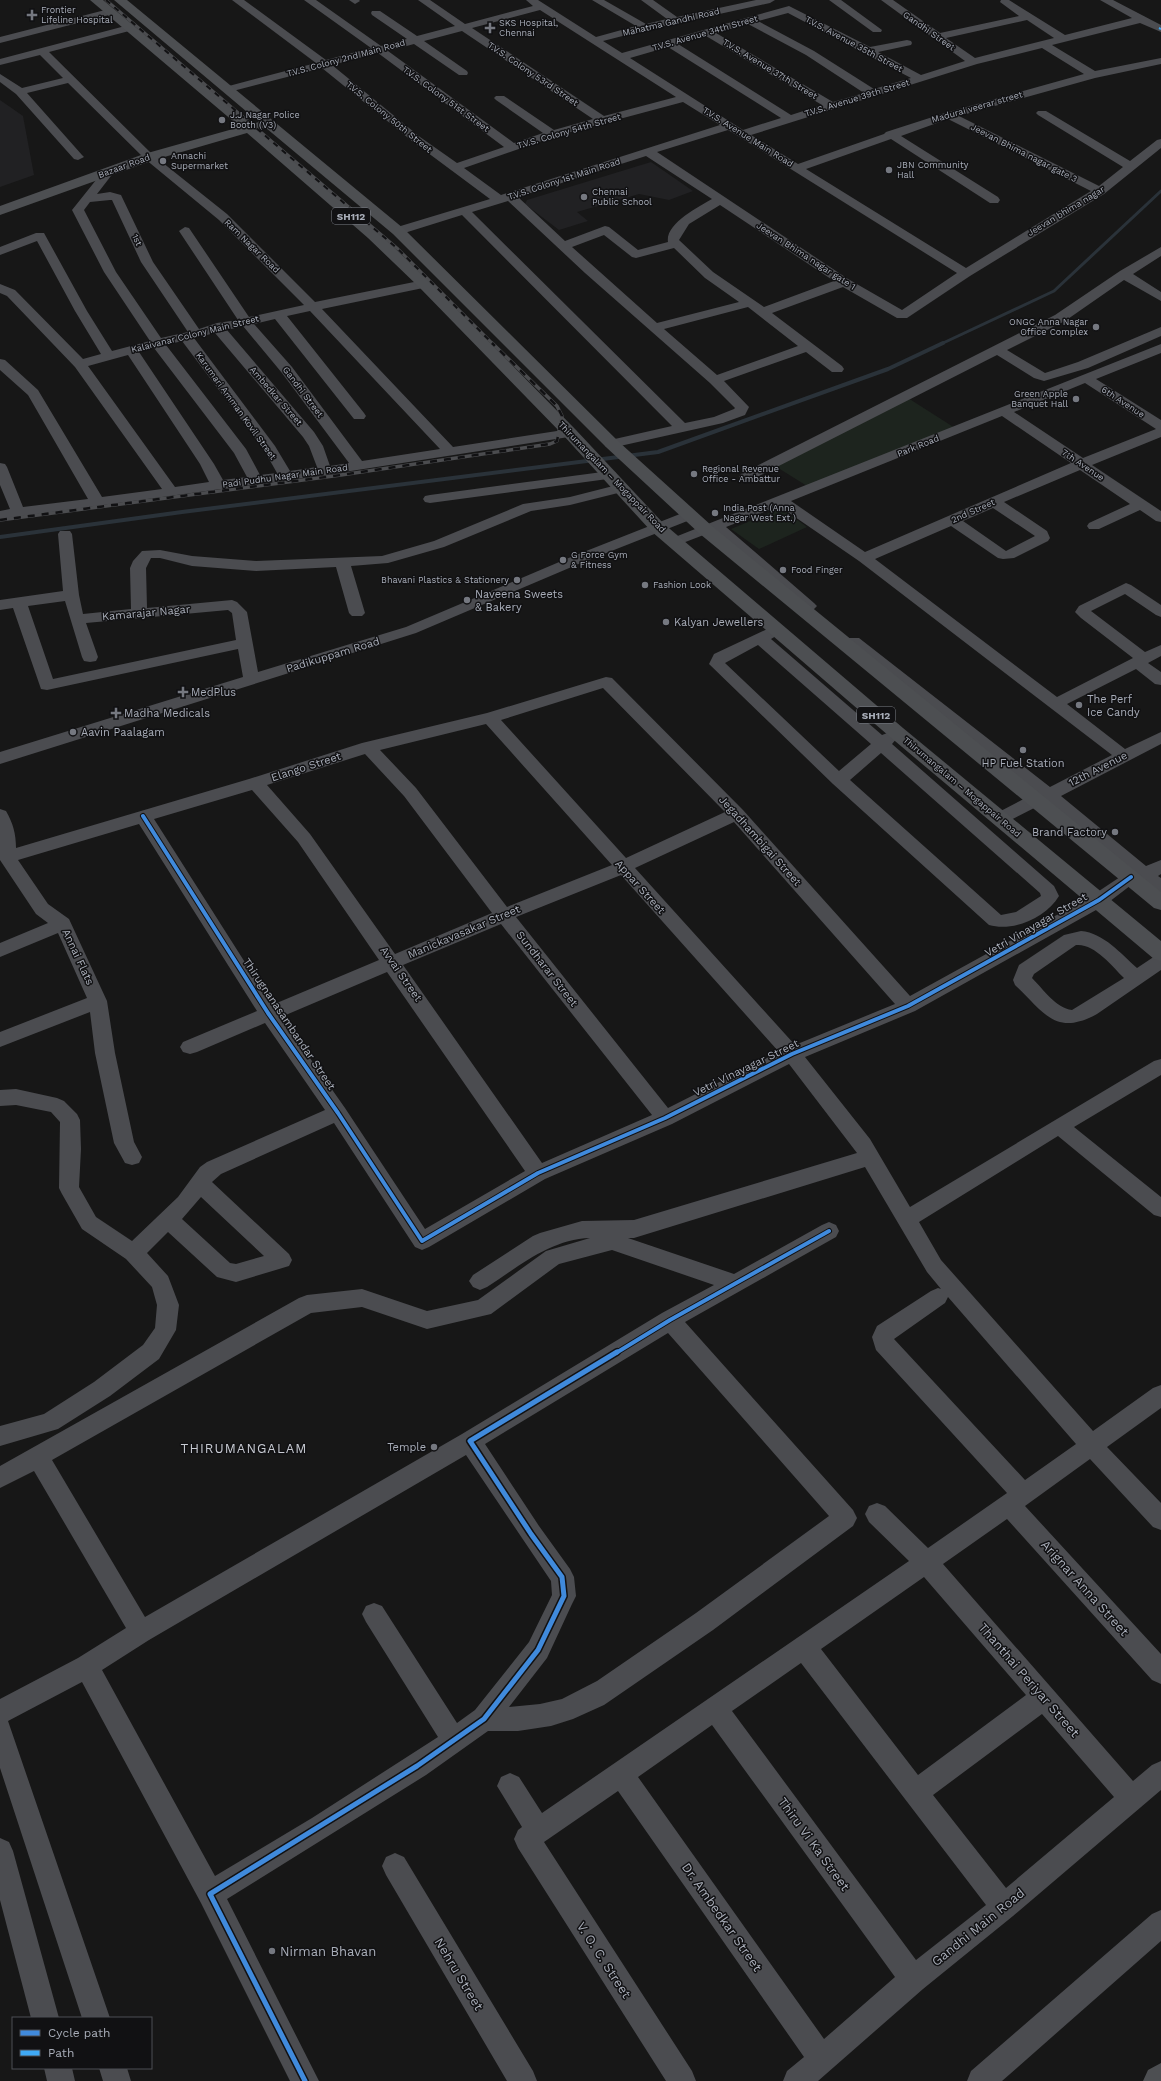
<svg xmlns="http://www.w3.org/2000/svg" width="1161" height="2081" font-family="'Work Sans',sans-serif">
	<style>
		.built { fill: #212123 }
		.green { fill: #1d241e }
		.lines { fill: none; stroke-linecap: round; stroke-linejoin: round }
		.stream-far1 { stroke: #2a3239; stroke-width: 3 }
		.stream { stroke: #2a3239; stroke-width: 4 }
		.minor { fill: #4b4c50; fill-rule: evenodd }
		.major { fill: #4d4f52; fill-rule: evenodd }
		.rail-far1-casing { stroke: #4b4c4f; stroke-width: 3 }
		.rail-casing { stroke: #4b4c4f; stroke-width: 3.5 }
		.rail-far1 { stroke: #111113; stroke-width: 2; stroke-dasharray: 5.5; stroke-linecap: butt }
		.rail { stroke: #111113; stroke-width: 2.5; stroke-dasharray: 7; stroke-linecap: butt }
		.quiet { stroke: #3fa9f5; stroke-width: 2; stroke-dasharray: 3.5 2; stroke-linecap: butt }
		.cycleway-far1-casing { stroke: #111113; stroke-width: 6 }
		.cycleway-casing { stroke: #111113; stroke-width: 8 }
		.cycleway-far1 { stroke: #408adc; stroke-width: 4 }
		.cycleway { stroke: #408adc; stroke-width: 5 }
		.poi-dot { fill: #757880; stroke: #111113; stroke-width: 1.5 }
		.labels { text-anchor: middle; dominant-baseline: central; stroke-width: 3; stroke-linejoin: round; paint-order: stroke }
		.far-poi-label { font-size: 9px; fill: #a8adb8; stroke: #111113; text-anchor: start }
		.far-street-label { font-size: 9px; fill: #a8adb8; stroke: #111113 }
		.shield { fill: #111113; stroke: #7b7e86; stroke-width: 1 }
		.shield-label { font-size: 10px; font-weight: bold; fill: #a8adb8 }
		.poi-label { font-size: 11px; fill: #a8adb8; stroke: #111113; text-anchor: start }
		.street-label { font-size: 11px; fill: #a8adb8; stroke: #111113 }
		.quarter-label { font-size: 13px; letter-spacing: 1px; fill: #c9ccd4; stroke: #111113 }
		.near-street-label { font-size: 13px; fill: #a8adb8; stroke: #111113 }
		.near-poi-label { font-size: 13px; fill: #a8adb8; stroke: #111113; text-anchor: start }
	</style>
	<rect width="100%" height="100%" fill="#171717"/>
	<path class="built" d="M0,100L23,116L34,175L0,187Z
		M651,162L693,191L669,200L639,194L577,212L588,221L559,230L525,204L527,200Z"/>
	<path class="green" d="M908,398L955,428L807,486L775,466Z
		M781,508L807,527L759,549L731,529Z"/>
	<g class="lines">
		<path class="stream-far1" d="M941,344L1054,291L1161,191"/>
		<path class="stream" d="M0,537L182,512L658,452L888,369L943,343"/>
		<path class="minor" d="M232,0H244L326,60L371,48L304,0H316L381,46L407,39L372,15L371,13L372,11H380L417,36L455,26L418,0H430L465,24L533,6L526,0H538L596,37L636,26L592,0H604L646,24L667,19L641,0H653L677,17L756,0H775L770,3L646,30L603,41L622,53L789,6L870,47L907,40L911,41L912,43L911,45L878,52L921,75L965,61L881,0H893L940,33L1019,16L1000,2L1001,0H1009L1065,35L1132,18L1100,0H1113L1161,25V32L1140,23L1052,45L1095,71L1161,58V64L1095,78L959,116L1099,186L1123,167L1038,115L1036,113L1038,111H1046L1130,161L1157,140L1161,139V148L1104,194L970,276L907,318H897L843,287L772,313L842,366L844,369L842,372H832L806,352L724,381L749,407L745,415L723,423L611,448L606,447L604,444L606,441L672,426L462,215L398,235L392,231L394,228L490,199L412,141L322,68L229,92L225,91L224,89L225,87L316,63ZM540,10L676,97L604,116L472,28ZM788,13L911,78L874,89L814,51L758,21ZM1027,20L1054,38L975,58L946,38ZM748,24L806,55L864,93L833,102L716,33ZM462,31L593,119L554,130L504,96H496L494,98L496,100L543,133L514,143L388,51L414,44L459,75H467L468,73L467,71L424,41ZM706,36L822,105L791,115L678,44ZM668,47L781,118L743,130L630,58ZM1042,48L1084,74L945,113L886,132L884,134L798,164L751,135L977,64ZM378,53L504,147L457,163L420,137L332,65ZM683,102L720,125L501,195L464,168L556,136ZM948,119L1091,191L966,268L806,169L891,139L990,203H998L1000,200L998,197L901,136ZM728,130L738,136L957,273L902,310L848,279L657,152ZM646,156L712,199C698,207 665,224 668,242L638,250L609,227L605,226L565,241L518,197ZM508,201L585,273L710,383L735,408L734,409L714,417L685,423L472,212ZM720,205L834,281L764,307L713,272L679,240L689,224ZM604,235L632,257L636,258L674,248L705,278L739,302L657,323L572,247ZM748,307L798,346L717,375L664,329Z
			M349,0H359L360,1L355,4Z
			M829,0H841L882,30L881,32H873Z
			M109,9L113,10L114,12L113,14L0,43V37Z
			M129,25L134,28L133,30L49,52L153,155L227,214L315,302L424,280L428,281L430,284L428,287L322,309L453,447L570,429L575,430L577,433L575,436L325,475L0,519V511L10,509L0,485V463L5,464L7,467L23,507L88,499L28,395L0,370V359L5,360L38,390L102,497L162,489L75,367L7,296L0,293V284L15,290L83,359L101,354L75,311L37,241L0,255V247L36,233H44L87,311L112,351L150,341L104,272L72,210L104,170H112L114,172L97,194L110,192L121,195L153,262L199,329L217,323L238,320L179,231L185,227L189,228L249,317L304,305L219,220L145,159L68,83L27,93L82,155L84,157L78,160L74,159L16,94L0,82V74L22,88L63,78L40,55L0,65V59ZM110,200H112L141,262L188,332L161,338L116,272L84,210L90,202ZM310,311L440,449L362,461L292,367L254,324L275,319L354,419H364L366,416L364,413L287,316ZM243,326L282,373L349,463L330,466L323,446L314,432L227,330ZM215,333L303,437L309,446L317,467L290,471L275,446L194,338ZM182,341L264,450L277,473L260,475L246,449L166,345ZM154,348L234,453L247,477L223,480L214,464L139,352ZM128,355L200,464L209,482L175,487L88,366Z
			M1161,247V256L1133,274L1161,292V301L1124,280L1065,321L1007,350L1045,373L1078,362L1161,327V336L1088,368L1044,381L1034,378L997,355L751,480H741L739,477L741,474L1055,315L1120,271Z
			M1161,344V353L1096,379L1161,420V437L1092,465L1161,511V522L1156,521L1140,510L1099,529H1089L1087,526L1089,523L1130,504L1080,470L1004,502L1047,531L1050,538L1048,541L1014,558L1003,559L998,558L951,526L875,559L1057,697L1133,658L1081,618L1075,612L1079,606L1126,583L1131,585L1161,605V617L1156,615L1125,594L1091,611L1145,652L1161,645V656L1148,663L1161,672V685L1155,684L1136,669L1067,704L1125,749L1161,732V744L1061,796L1146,866L1161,860V874L1158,876L1161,878V894L1155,892L1139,879L1105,905L915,1011L805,1057L870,1139L910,1207L1154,1061L1161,1059V1075L1074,1127L1161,1197V1217L1154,1215L1058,1136L919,1222L941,1260L1093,1431L1153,1388L1161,1385V1408L1107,1447L1161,1503V1530L1153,1527L1090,1459L1025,1506L1161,1654V1684L1152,1680L1007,1519L943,1564L1133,1781L1152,1765L1161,1761V1790L1013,1916L923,1989L818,2081H783L787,2071L804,2057L618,1791L544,1842L692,2071L696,2081H666L518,1848L514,1839L518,1830L522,1827L497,1786L501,1777L510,1773L519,1777L542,1813L909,1561L869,1522L865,1514L869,1506L877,1503L885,1506L928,1548L1007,1493L876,1350L872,1337L877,1326L931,1291L938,1288L941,1289L927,1272L865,1167L634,1238H628L734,1274L822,1225L829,1222L836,1225L839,1231L836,1237L685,1322L853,1510L857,1518L853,1526L713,1630L604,1705L573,1719L551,1726L518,1731H488L426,1775L227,1899L319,2081H290L201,1903L82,1682L8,1721L110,2018H82L0,1768V1699L78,1658L126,1628L34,1471L0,1488V1466L299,1298L307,1295L362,1289L427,1311L478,1300L546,1251L590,1238C551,1239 518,1267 487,1287L480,1290L473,1287L469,1281L473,1275L533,1236L540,1233L582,1221L634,1220L857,1153L789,1064L672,1124L545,1179L429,1247L422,1250L415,1247L334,1123L221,1174L212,1182L289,1254L292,1260L289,1266L236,1282L217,1277L168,1232L147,1253L168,1276L179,1305L176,1330L159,1359L110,1396L58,1429L0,1446V1426L44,1414L94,1382L143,1345L155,1328L157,1305L152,1287L126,1259L82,1229L62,1194L59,1188L60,1122L51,1112L16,1105L0,1106V1090L16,1089L57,1098L64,1101L77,1114L80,1120L81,1149L79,1187L96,1217L132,1241L178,1197L200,1167L207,1162L325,1110L265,1023L197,1052L190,1054L183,1052L180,1047L183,1042L257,1011L139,824L18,860L48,904L69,919L107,1001L115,1053L134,1142L142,1157L139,1163L132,1165L125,1163L114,1143L95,1053L90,1012L0,1047V1032L87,998L58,933L0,957V943L48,923L36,914L0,860V809L6,811C13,823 16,834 16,848L249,779L362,743L487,713L606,677L612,678L743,810L910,996L1093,895L1129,871L1046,802L1005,823L999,825L993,823L990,819L993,815L1035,793L847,644L845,641L847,638H859L1050,787L1112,755L859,561L779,506L726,527L814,603L817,606L814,609H804L714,531L675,546L670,545L668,542L670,539ZM1085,383L1156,429L1083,458L1014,412ZM1002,416L1071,463L865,552L791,501ZM993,508L1035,536L1006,551L963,521ZM603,688L725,812L626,858L501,720ZM486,724L612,865L507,907L416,788L380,750ZM365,754L404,796L492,913L395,954L310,834L267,785ZM252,790L298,842L379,960L272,1005L154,819ZM734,822L895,1004L795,1045L635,868ZM621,875L779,1052L668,1108L516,917ZM501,924L652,1115L542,1163L403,965ZM387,972L525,1171L425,1229L345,1108L281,1017ZM201,1197L264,1256L236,1264L230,1263L182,1219ZM612,1250L714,1285L662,1313L462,1434L145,1617L52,1460L311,1313L362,1307L427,1329L491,1314L559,1264ZM948,1297L1076,1444L1025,1480L894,1339L945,1303ZM668,1333L829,1516L696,1613L597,1681L562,1699L540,1704L509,1707L547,1658L572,1604L576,1596L574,1577L570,1569L539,1526L485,1444ZM466,1455L551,1581L552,1595L529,1642L475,1710L457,1723L382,1606L374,1603L366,1606L362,1614L366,1622L438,1737L312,1818L215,1876L102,1670L149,1640ZM924,1577L1026,1695L918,1775L821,1649ZM801,1663L986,1905L916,1960L732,1711ZM1042,1714L1114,1797L1006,1888L933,1795ZM712,1725L895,1977L824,2039L638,1777Z
			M610,471L615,472L617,475L615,478L430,503L425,502L423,499L425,496L430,495Z
			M621,484L626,485L628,488L626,491L570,505L531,511L444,547L388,563L351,566L365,613L362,616H352L349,613L336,567L256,571L192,566L160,558H151L146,568L147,608L232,600L237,602L247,612L258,672L406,627L571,557L685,512H695L697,515L695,518L581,563L416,633L0,764V752L243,677L238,649L47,690L41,689L13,608L0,610V600L63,591L58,534L60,531H70L72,534L79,595L83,614L131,609L130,568L133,561L142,551L160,550L192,556L256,561L382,556L434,541L523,504L570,497ZM65,601L82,657L84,661L90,662L96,661L98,657L86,623L228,610L232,613L236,640L53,679L28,606Z
			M776,625L781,627L784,630L781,633L771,639L882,735L890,732L896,733L898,737L892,744L1054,886L1059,896C1046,918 1013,932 989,925L833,784L709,664L714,654ZM758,645L871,744L839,771L725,663ZM881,753L1040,893L1041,896L1016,912L1001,915L850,780Z
			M1081,931C1104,933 1121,954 1137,968L1155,956L1161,954V970L1097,1014C1055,1037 1044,1012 1015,985L1013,980L1019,965L1064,935ZM1076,945C1094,943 1112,966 1124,978L1072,1010C1056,1008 1043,989 1032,978L1034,974Z
			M0,1838L9,1842L13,1851L59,2018H31L0,1900Z
			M395,1853L404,1857L533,2071L537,2081H507L386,1875L382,1866L386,1857Z
			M1161,1910V1941L1002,2081H967L971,2071L1152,1914Z
			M44,2068H72L75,2081H47Z
			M99,2068H127L131,2081H103Z"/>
		<path class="major" d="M90,0H103L252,124L259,122L114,0H127L403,228L619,442L712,526L1161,892V910L1154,908L700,534L607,448L393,234L266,128L259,130L378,232L429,281L576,430L663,523L903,728L1161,941V961L1154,959L889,736L651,531L564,436L419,287L368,238L247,133L154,160L0,215V206L144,154L240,127Z
			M1161,2063V2081H1143L1148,2070Z"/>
		<defs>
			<path id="rail-far1" d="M106,0L398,249L493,344"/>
			<path id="rail" d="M0,520L341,475L550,444L557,441L562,416L557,406L492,343"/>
		</defs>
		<use href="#rail-far1" class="rail-far1-casing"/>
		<use href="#rail" class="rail-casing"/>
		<use href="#rail-far1" class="rail-far1"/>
		<use href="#rail" class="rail"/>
		<path class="quiet" d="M1159,28L1161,29"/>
		<defs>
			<path id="cycleway-far1" d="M143,816L268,1013L338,1113L422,1241L538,1173L665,1118L792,1054L908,1006L1099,900L1131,877
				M616,1353L670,1320L829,1231"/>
			<path id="cycleway" d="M305,2081L210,1894L417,1766L484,1719L538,1650L564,1596L562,1577L531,1534L470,1441L617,1352"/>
		</defs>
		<use href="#cycleway-far1" class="cycleway-far1-casing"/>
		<use href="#cycleway" class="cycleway-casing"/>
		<use href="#cycleway-far1" class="cycleway-far1"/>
		<use href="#cycleway" class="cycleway"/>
	</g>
	<g class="poi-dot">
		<path d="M30 9h4v4h4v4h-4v4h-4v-4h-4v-4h4z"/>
		<path d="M488 22h4v4h4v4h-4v4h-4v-4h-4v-4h4z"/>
		<circle cx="222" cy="120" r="4"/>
		<circle cx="163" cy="161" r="4"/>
		<circle cx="889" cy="170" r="4"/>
		<circle cx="584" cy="197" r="4"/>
		<circle cx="1096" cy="327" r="4"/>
		<circle cx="1076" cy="399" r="4"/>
		<circle cx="694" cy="474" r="4"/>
		<circle cx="715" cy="513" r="4"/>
		<circle cx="563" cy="560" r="4"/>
		<circle cx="783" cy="570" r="4"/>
		<circle cx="517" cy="580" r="4"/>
		<circle cx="645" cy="585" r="4"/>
		<circle cx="467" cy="600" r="4"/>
		<circle cx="666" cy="622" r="4"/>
		<path d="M181 686h4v4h4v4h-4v4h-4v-4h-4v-4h4z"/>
		<circle cx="1079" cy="705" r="4"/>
		<path d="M114 707h4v4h4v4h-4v4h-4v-4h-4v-4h4z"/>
		<circle cx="73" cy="732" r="4"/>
		<circle cx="1023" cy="750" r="4"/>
		<circle cx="1115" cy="832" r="4"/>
		<circle cx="434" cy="1447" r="4"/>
		<circle cx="272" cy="1951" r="4"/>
	</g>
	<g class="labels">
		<g class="far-poi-label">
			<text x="41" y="10">Frontier<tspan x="41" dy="10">Lifeline Hospital</tspan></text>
			<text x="499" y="23">SKS Hospital,<tspan x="499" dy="10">Chennai</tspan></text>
			<text x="230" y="115">J.J Nagar Police<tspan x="230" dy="10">Booth (V3)</tspan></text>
			<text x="171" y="156">Annachi<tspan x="171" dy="10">Supermarket</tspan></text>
			<text x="897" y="165">JBN Community<tspan x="897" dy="10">Hall</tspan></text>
			<text x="592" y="192">Chennai<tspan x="592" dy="10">Public School</tspan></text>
			<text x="1088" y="322" text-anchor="end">ONGC Anna Nagar<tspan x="1088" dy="10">Office Complex</tspan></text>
			<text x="1068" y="394" text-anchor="end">Green Apple<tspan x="1068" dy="10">Banquet Hall</tspan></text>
			<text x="702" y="469">Regional Revenue<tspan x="702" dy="10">Office - Ambattur</tspan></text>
			<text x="723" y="508">India Post (Anna<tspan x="723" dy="10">Nagar West Ext.)</tspan></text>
			<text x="571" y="555">G Force Gym<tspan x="571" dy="10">&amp; Fitness</tspan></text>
			<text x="791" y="570">Food Finger</text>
			<text x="509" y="580" text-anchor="end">Bhavani Plastics &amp; Stationery</text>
			<text x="653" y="585">Fashion Look</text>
		</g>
		<g class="far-street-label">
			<text transform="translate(671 22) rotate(-13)">Mahatma Gandhi Road</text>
			<text transform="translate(929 31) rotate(35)">Gandhi Street</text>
			<text transform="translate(705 33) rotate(-16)">T.V.S. Avenue 34th Street</text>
			<text transform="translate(854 44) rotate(28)">T.V.S. Avenue 35th Street</text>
			<text transform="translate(346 58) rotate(-15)">T.V.S. Colony 2nd Main Road</text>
			<text transform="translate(770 69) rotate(31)">T.V.S. Avenue 37th Street</text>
			<text transform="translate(533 74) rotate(34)">T.V.S. Colony 53rd Street</text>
			<text transform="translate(857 98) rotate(-17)">T.V.S. Avenue 39th Street</text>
			<text transform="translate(446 99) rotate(36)">T.V.S. Colony 51st Street</text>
			<text transform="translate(977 107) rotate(-16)">Madurai veerar street</text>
			<text transform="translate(389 117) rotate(39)">T.V.S. Colony 50th Street</text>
			<text transform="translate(569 131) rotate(-16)">T.V.S. Colony 54th Street</text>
			<text transform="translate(748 137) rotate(32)">T.V.S. Avenue Main Road</text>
			<text transform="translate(1024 153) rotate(27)">Jeevan Bhima nagar gate 3</text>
			<text transform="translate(124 166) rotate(-20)">Bazaar Road</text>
			<text transform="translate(564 179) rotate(-18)">T.V.S. Colony 1st Main Road</text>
			<text transform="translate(1066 211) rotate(-31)">Jeevan bhima nagar</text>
			<text transform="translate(137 240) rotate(64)">1st</text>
			<text transform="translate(252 246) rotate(44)">Ram Nagar Road</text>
			<text transform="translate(806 256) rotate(33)">Jeevan Bhima nagar gate 1</text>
			<text transform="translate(195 334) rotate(-14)">Kalaivanar Colony Main Street</text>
			<text transform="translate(303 392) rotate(53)">Gandhi Street</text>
			<text transform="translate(276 396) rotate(49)">Ambedkar Street</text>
			<text transform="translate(1123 402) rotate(33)">6th Avenue</text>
			<text transform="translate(236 406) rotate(54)">Karumari Amman Kovil Street</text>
			<text transform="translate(918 446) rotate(-22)">Park Road</text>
			<text transform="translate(1083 465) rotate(34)">7th Avenue</text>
			<text transform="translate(285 476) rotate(-8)">Padi Pudhu Nagar Main Road</text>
			<text transform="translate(612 477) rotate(46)">Thirumangalam – Mogappair Road</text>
			<text transform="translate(973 511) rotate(-24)">2nd Street</text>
			<text transform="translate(962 787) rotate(40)">Thirumangalam – Mogappair Road</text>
		</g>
		<g class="shield">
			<rect x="332" y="208" width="38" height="16" rx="3"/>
			<rect x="857" y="707" width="38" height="16" rx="3"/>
		</g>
		<g class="shield-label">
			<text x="351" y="216">SH112</text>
			<text x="876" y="715">SH112</text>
		</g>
		<g class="poi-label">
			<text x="475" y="594">Naveena Sweets<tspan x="475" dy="13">&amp; Bakery</tspan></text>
			<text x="674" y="622">Kalyan Jewellers</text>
			<text x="191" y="692">MedPlus</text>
			<text x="1087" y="699">The Perf<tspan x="1087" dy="13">Ice Candy</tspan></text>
			<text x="124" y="713">Madha Medicals</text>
			<text x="81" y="732">Aavin Paalagam</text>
			<text x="1023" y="763" text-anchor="middle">HP Fuel Station</text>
			<text x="1107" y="832" text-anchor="end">Brand Factory</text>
			<text x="426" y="1447" text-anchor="end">Temple</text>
		</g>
		<g class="street-label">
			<text transform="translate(146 613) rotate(-5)">Kamarajar Nagar</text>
			<text transform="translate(333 655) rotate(-17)">Padikuppam Road</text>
			<text transform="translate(306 767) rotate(-18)">Elango Street</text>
			<text transform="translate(1098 769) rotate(-27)">12th Avenue</text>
			<text transform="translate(760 841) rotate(48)">Jegadhambigai Street</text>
			<text transform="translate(640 887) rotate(48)">Appar Street</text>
			<text transform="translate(1036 925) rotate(-30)">Vetri Vinayagar Street</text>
			<text transform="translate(464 932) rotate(-23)">Manickavasakar Street</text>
			<text transform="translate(78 957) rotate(65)">Annai Flats</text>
			<text transform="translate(547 969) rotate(52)">Sundharar Street</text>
			<text transform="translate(401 974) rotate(55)">Avvai Street</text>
			<text transform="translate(289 1024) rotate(56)">Thirugnanasambandar Street</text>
			<text transform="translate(746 1068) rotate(-26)">Vetri Vinayagar Street</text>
		</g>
		<g class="quarter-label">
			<text x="244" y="1448">THIRUMANGALAM</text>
		</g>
		<g class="near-street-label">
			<text transform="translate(1085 1588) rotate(48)">Arignar Anna Street</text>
			<text transform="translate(1029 1680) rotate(49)">Thanthai Periyar Street</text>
			<text transform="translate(814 1844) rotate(54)">Thiru Vi Ka Street</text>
			<text transform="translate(722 1917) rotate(55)">Dr. Ambedkar Street</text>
			<text transform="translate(978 1927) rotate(-39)">Gandhi Main Road</text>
			<text transform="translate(604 1960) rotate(57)">V. O. C. Street</text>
			<text transform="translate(459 1974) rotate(59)">Nehru Street</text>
		</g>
		<g class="near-poi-label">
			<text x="280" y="1951">Nirman Bhavan</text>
		</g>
	</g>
	<rect x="12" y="2017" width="140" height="52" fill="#111113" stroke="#4d4f55"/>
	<rect x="20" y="2030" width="20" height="6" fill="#408adc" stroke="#4d4f55"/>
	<text x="48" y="2037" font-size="12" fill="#a8adb8">Cycle path</text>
	<rect x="20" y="2050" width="20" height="6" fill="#3fa9f5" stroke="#4d4f55"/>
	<text x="48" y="2057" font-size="12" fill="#a8adb8">Path</text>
</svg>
